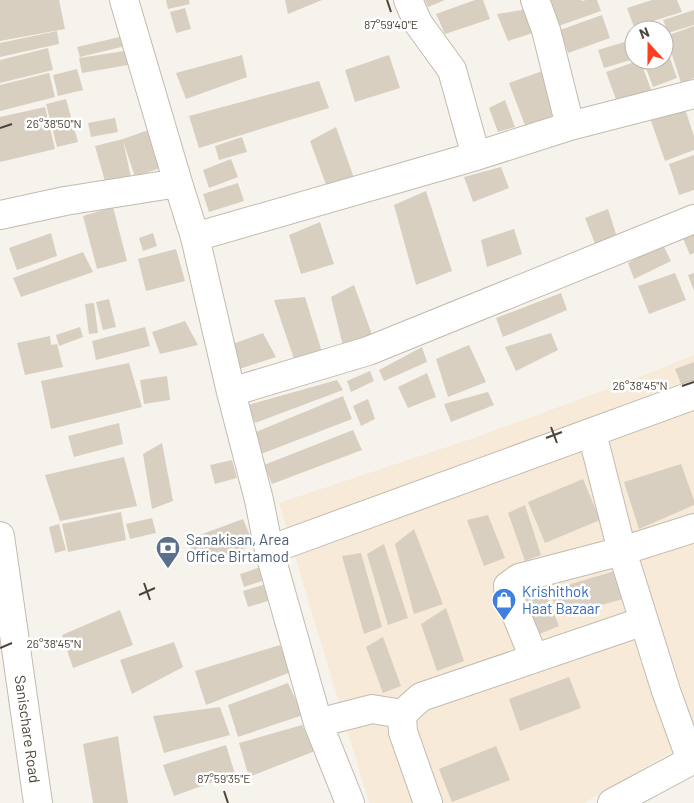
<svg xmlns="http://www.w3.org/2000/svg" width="694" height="803" font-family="Barlow,sans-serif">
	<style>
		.commercial { fill: #f7ead8 }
		.building { fill: #d8cfc1 }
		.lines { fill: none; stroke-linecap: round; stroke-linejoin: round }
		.minor-casing { stroke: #c2bbae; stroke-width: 30 }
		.minor { stroke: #fff; stroke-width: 28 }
		.ticks { fill: none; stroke: #4b4439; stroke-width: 2 }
		.labels { text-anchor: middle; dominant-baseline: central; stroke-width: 5; stroke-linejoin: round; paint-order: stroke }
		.service-label { font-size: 15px; fill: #4e5e75; stroke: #fff; text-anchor: start }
		.shop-label { font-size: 15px; fill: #366cbe; stroke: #fff; text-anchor: start }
		.street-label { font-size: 15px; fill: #4b4439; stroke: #fff }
		.ticks-label { font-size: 12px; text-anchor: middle; fill: #4b4439; stroke: #fff; stroke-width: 5; stroke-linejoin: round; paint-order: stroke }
	</style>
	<rect width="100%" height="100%" fill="#f6f3ec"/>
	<path class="commercial" d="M694,355V739L584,803H369L279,503L474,438L627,382Z"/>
	<path class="building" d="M0,0H59L65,29L0,41Z
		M166,0H189L190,4L168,9Z
		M285,0H322L288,14Z
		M425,0H445L428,7Z
		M475,0H483L490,19L445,34L436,14Z
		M547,0H581L582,1L586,0H597L601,11L550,29Z
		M652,0H677L682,12L634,27L627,8Z
		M185,8L191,29L176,33L170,12Z
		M528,9L536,32L508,41L497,14Z
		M694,10V25L668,33L663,20Z
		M602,15L610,38L568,53L560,30Z
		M694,26V78L681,83L666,36Z
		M57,31L59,44L0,57V43Z
		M132,34L134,44L80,57L77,47Z
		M634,39V59L604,68L598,50Z
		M664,41L677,78L653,87L643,60H664Z
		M48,48L53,70L0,83V60Z
		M137,49L139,63L82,73L79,58Z
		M242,55L247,77L186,99L176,73Z
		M389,55L400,88L355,102L345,70Z
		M640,60L652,92L618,105L606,72Z
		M77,69L83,90L58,96L53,75Z
		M545,70L560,113L526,128L509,83Z
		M49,73L55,97L0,111V85Z
		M319,81L329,108L199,148L189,116Z
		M66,99L78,142L57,147L46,104Z
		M505,100L515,127L498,132L489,108Z
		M684,106L694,136V150L665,161L650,118Z
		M45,107L55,149L0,162V117Z
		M115,118L118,132L91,137L88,123Z
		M336,127L355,181L328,190L310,141Z
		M151,129L163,167L135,177L123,141L131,177L106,185L95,146L123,139Z
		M242,137L247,152L219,160L215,146Z
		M694,155V190L679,195L669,164Z
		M231,159L238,177L209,188L203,170Z
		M501,167L509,188L473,202L464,177Z
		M238,183L244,201L209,212L203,194Z
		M426,191L452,271L416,285L394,205Z
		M113,207L127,261L97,269L83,216Z
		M608,209L617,237L596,246L585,218Z
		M320,222L334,264L301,274L289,235Z
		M514,229L522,254L487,267L481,240Z
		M694,231V253L690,255L682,236Z
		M51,233L57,256L17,270L9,248Z
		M153,233L157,246L143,251L139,238Z
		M662,243L671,261L634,279L628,263Z
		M176,249L185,281L146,291L138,259Z
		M83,252L93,272L21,297L13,278Z
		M675,273L686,300L649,314L638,286Z
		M694,273V291L688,275Z
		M354,285L374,340L344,350L331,297Z
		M561,293L567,310L503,337L496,318Z
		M305,297L322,352L295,362L274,300Z
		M109,299L116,327L103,330L96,302Z
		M94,303L98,333L89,334L85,304Z
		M185,321L198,345L160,354L152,332Z
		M80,327L83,337L59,346L56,335Z
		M145,327L150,346L96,360L92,341Z
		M263,333L276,357L239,369L230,345Z
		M551,333L558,350L516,371L505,347Z
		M50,336L51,345L57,344L63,367L25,375L17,343Z
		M469,345L486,382L448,397L436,359Z
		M422,347L427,362L384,381L379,370Z
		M694,362V387L684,391L675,369Z
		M129,363L142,407L51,429L41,381Z
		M370,371L374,381L351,392L347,381Z
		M427,373L436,397L408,408L398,387Z
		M167,376L170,400L144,404L140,380Z
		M337,380L343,390L255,423L248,405Z
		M488,392L494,405L451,422L444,404Z
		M343,396L352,419L261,454L256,432Z
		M368,399L375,419L361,426L353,406Z
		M119,423L123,444L74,457L68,436Z
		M353,430L362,450L272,484L264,465Z
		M162,443L173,501L152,509L143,454Z
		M124,457L137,506L60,521L45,475Z
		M232,460L237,478L215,484L210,465Z
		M681,464L694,500V505L639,529L624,482Z
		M583,479L600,520L545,543L528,502Z
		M525,505L541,555L525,561L508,513Z
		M121,512L126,540L68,552L62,524Z
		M488,515L505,558L484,566L467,520Z
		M152,518L156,533L130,539L126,524Z
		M243,519L254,545L198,565L186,540Z
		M59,524L66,550L55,553L49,527Z
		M414,529L443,604L414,614L395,544Z
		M384,544L408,618L388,625L367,554Z
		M361,553L382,627L364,634L342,556Z
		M261,567L265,580L244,587L240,574Z
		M615,571L623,599L558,617L550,590Z
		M266,584L271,600L248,607L243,591Z
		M547,596L559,626L537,635L526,598Z
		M446,608L464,661L437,671L421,624Z
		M120,610L133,645L73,668L62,635Z
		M383,637L401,686L383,693L366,647Z
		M174,642L183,667L132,694L120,660Z
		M280,645L291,672L206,705L195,671Z
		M569,677L581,708L520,731L509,699Z
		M288,683L303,715L238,737L228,705Z
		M220,707L230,735L164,753L153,716Z
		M302,725L315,751L249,777L239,743Z
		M118,736L128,803H93L83,744Z
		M226,745L235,774L174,796L163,765Z
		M496,746L510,780L452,802L439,769Z"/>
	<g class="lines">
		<defs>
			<path id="minor" d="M124,0L178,183L195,237L231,392L259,500L269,550L318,723L350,803
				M408,0L418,23L452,70L476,156
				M535,0L546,30L570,126
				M0,215L65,201L178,183
				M195,237L476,156L570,126L694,94
				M231,392L368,351L694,219
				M592,433L622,551L666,691L691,760
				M0,536L38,803
				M269,550L694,395
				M534,658L509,597L508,586L519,578L622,551L694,528
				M318,723L372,709L402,714
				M428,803L403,732L402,714L421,697L644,621
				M612,803L694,759"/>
		</defs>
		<use href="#minor" class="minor-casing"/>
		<use href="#minor" class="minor"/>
	</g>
	<path class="ticks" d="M387,0L391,12M0,128L12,124M682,386L694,382M551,427L557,443M546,438L562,432M144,583L150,600M139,595L155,588M0,648L12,643M224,791L228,803"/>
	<defs>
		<symbol id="bank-pin" viewBox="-11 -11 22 30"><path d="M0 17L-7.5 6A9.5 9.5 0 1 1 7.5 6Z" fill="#5c6f8a" stroke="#fff"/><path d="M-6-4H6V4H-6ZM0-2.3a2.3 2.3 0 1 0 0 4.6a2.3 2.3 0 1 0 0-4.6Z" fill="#fff"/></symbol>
		<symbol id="shop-pin" viewBox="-11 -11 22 30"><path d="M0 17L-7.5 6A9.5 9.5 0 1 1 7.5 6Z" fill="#3f7fe0" stroke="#fff"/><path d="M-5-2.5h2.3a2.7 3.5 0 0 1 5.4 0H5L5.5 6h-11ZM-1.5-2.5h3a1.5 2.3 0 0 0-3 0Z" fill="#fff"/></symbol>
	</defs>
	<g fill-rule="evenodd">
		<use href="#bank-pin" x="154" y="534" width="28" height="38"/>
		<use href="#shop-pin" x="490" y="586" width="28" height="38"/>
	</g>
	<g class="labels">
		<g class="service-label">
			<text x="186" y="539">Sanakisan, Area<tspan x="186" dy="17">Office Birtamod</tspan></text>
		</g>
		<g class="shop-label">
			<text x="522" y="591">Krishithok<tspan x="522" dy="17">Haat Bazaar</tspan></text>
		</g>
		<g class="street-label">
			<text transform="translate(28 729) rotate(82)">Sanischare Road</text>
		</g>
	</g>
	<g class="ticks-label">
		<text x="391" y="29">87°59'40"E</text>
		<text x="54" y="128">26°38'50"N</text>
		<text x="640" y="390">26°38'45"N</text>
		<text x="54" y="648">26°38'45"N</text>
		<text x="224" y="783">87°59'35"E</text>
	</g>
	<g transform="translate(649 45) rotate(339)"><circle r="24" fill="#ffffff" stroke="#b7b4b0"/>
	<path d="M0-4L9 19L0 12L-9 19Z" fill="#fc3f1d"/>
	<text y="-8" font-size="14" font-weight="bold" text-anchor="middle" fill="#4b4439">N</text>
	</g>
</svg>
